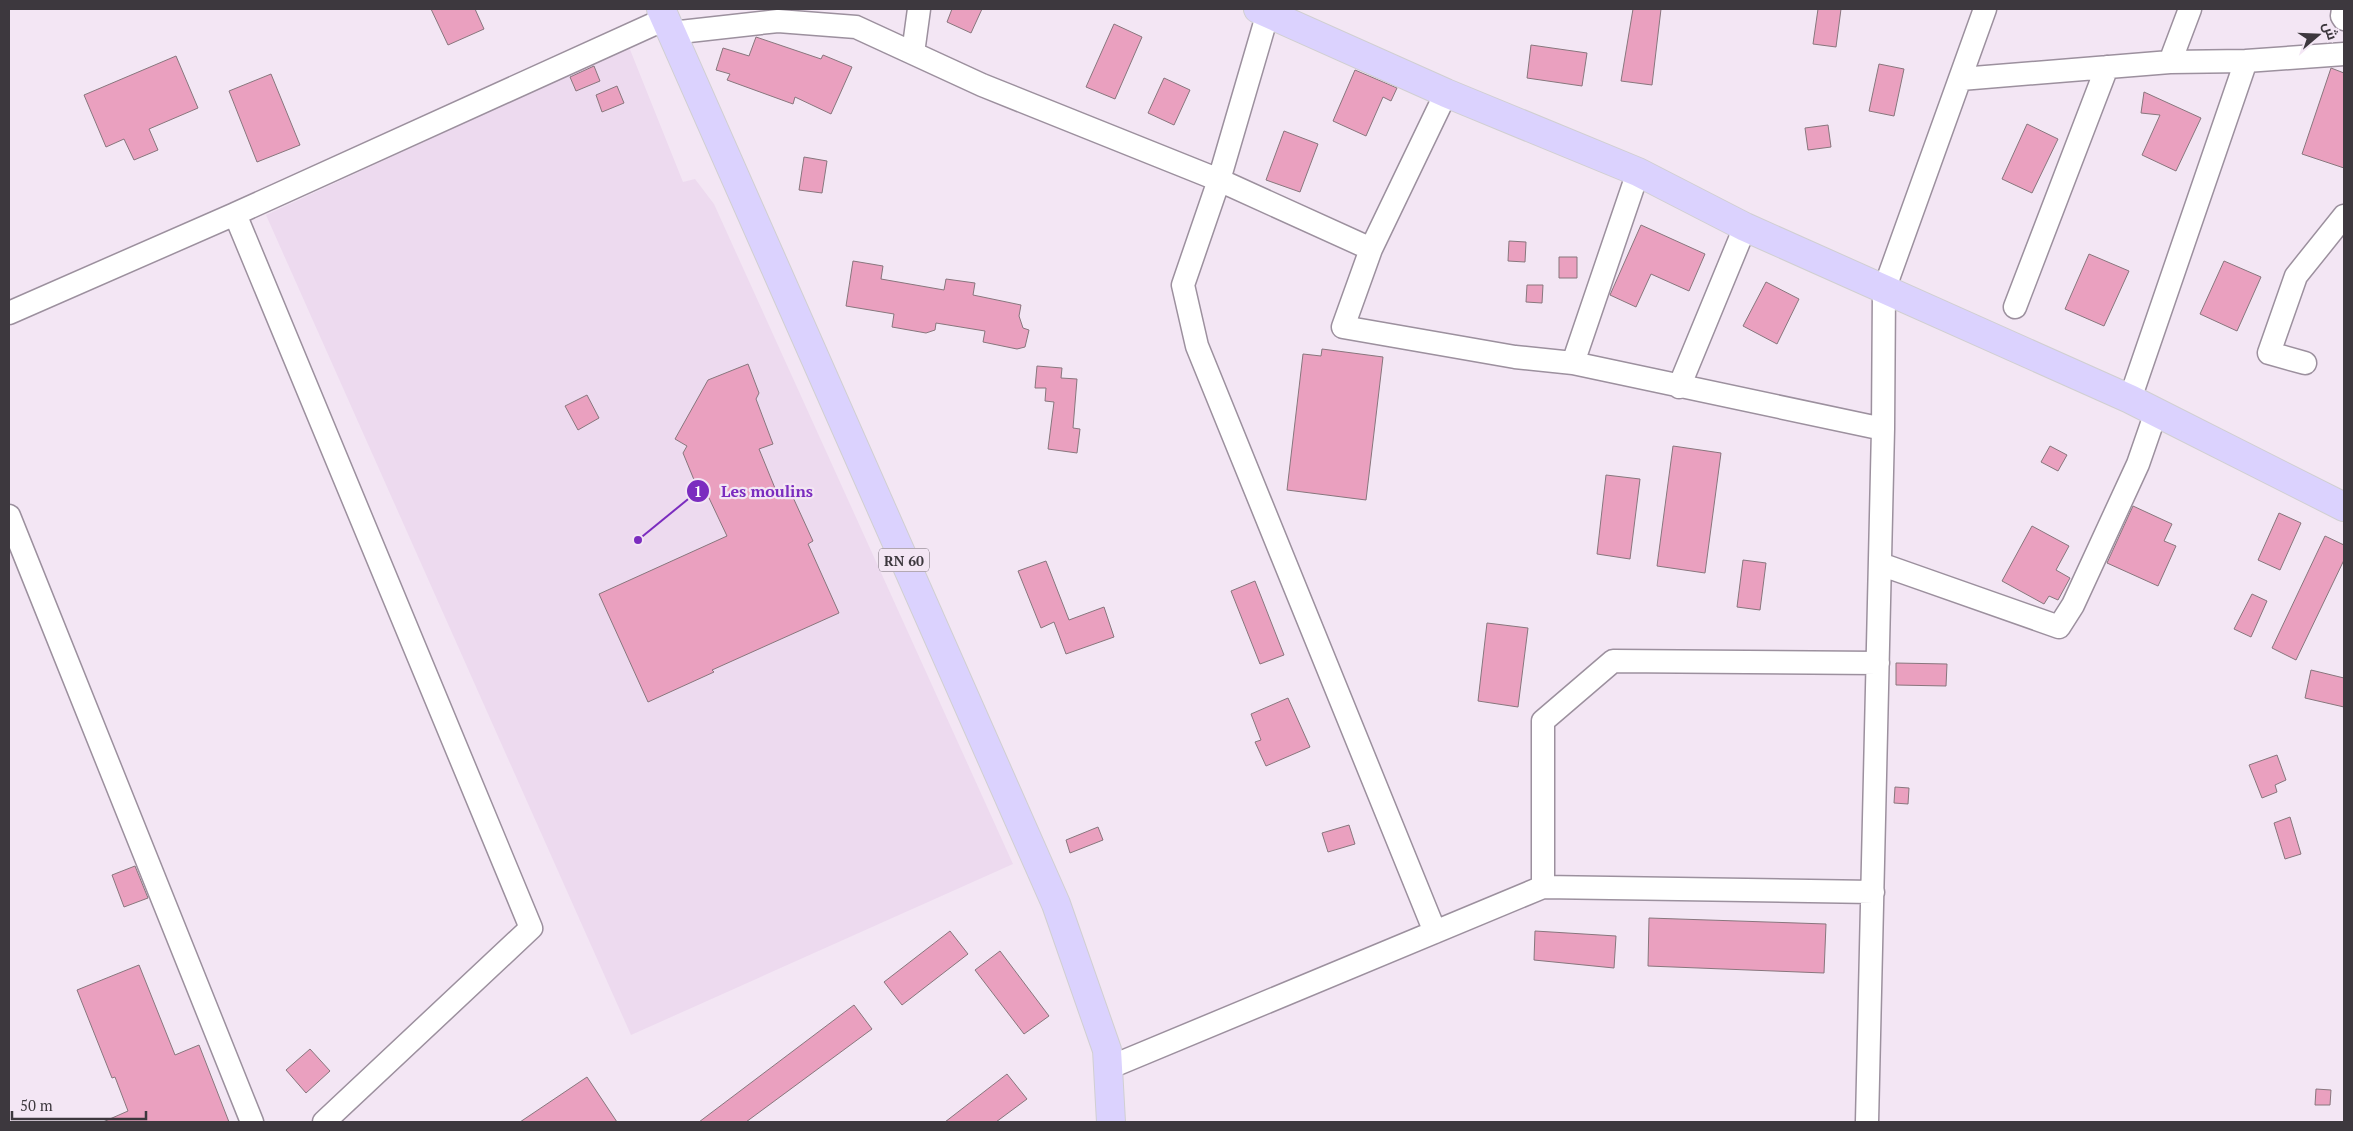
<svg xmlns="http://www.w3.org/2000/svg" width="2353" height="1131" font-family="'PT Serif',Cairo,serif">
	<style>
		.built { fill: #eddaef }
		.building { fill: #eaa0bf; stroke: #88767d }
		.lines { fill: none; stroke-linecap: round; stroke-linejoin: round }
		.minor-casing { stroke: #9c909e; stroke-width: 25 }
		.major-casing { stroke: #d0cfd1; stroke-width: 30 }
		.minor { stroke: #fff; stroke-width: 22 }
		.major { stroke: #dbd2fe; stroke-width: 28 }
		.labels { text-anchor: middle; dominant-baseline: central; stroke-width: 4.5; stroke-linejoin: round; paint-order: stroke }
		.shield { fill: #f3e6f4; stroke: #746c75; stroke-width: 1 }
		.shield-label { font-size: 14px; font-weight: bold; fill: #3d383e }
		.leader { fill: none; stroke: #7b2cbf; stroke-width: 2 }
		.callout-dot { fill: #7b2cbf; stroke: #f3e6f4; stroke-width: 2 }
		.mark-label { font-size: 15px; text-anchor: middle; font-weight: bold; fill: #fff }
		.callout-label { font-size: 16px; text-anchor: middle; font-weight: bold; fill: #7b2cbf; stroke: #f3e6f4; stroke-width: 4.5; stroke-linejoin: round; paint-order: stroke }
	</style>
	<rect width="100%" height="100%" fill="#f3e6f4"/>
	<path class="built" d="M629,47L683,182L695,179L714,204L1013,864L631,1035L266,215Z"/>
	<path class="building" d="M431,9H475L484,29L448,45Z
		M952,9H982L971,33L947,22Z
		M1633,9H1661L1652,85L1621,81Z
		M1818,9H1841L1836,47L1813,44Z
		M1114,24L1142,37L1115,99L1086,87Z
		M756,37L821,59L823,55L852,67L831,114L795,97L793,104L727,80L730,74L716,70L723,48L749,56Z
		M1531,45L1587,53L1582,86L1527,78Z
		M176,56L198,108L149,129L158,150L134,160L124,139L106,147L84,95Z
		M1879,64L1904,69L1894,116L1869,111Z
		M594,66L600,81L576,91L570,77Z
		M2331,68L2344,73V168L2302,154Z
		M1355,70L1397,88L1391,101L1383,97L1366,136L1333,121Z
		M271,74L300,145L257,162L229,91Z
		M1164,78L1190,90L1174,125L1148,113Z
		M617,86L624,103L602,112L596,95Z
		M2144,92L2201,118L2176,171L2142,155L2160,115L2141,113Z
		M2027,124L2058,139L2032,193L2002,179Z
		M1828,125L1831,147L1808,150L1805,128Z
		M1284,131L1318,144L1300,192L1266,180Z
		M804,157L827,161L822,193L799,190Z
		M1641,225L1705,254L1689,291L1651,274L1636,307L1610,295Z
		M1509,241L1526,242L1525,262L1508,261Z
		M2089,254L2129,271L2104,326L2065,309Z
		M1559,257H1577V278H1559Z
		M853,261L883,266L881,279L944,290L946,279L975,283L973,295L1021,305L1019,316L1023,328L1029,330L1025,347L1017,349L983,342L985,331L936,323L935,330L926,333L892,327L894,314L846,306Z
		M2224,261L2261,277L2237,331L2200,314Z
		M1766,282L1799,299L1777,344L1743,326Z
		M1527,285H1543L1542,303L1526,302Z
		M1322,349L1383,357L1366,500L1287,490L1303,354L1321,356Z
		M748,364L759,393L756,399L773,444L759,449L779,498L791,493L813,541L808,544L839,613L712,670L714,672L648,702L599,594L727,536L709,498L699,492L683,453L687,446L675,439L708,380Z
		M1037,366L1062,368L1061,378L1077,379L1073,428L1080,429L1077,453L1048,449L1054,402L1045,401L1046,388H1035Z
		M587,395L599,418L578,430L565,406Z
		M1673,446L1721,453L1705,573L1657,566Z
		M2050,446L2067,455L2058,471L2041,462Z
		M1606,475L1640,479L1630,559L1597,554Z
		M2133,506L2172,524L2164,541L2176,546L2158,586L2107,563Z
		M2279,513L2301,523L2280,570L2258,560Z
		M2032,526L2069,546L2056,570L2070,578L2058,600L2049,596L2044,604L2002,581Z
		M2325,536L2344,545V560L2296,660L2272,648Z
		M1743,560L1766,563L1760,610L1737,607Z
		M1046,561L1069,620L1104,607L1114,637L1066,654L1054,622L1041,628L1018,571Z
		M1255,581L1284,655L1260,664L1231,591Z
		M2252,594L2267,601L2251,637L2234,629Z
		M1487,623L1528,628L1518,707L1478,701Z
		M1896,663L1947,664L1946,686L1896,685Z
		M2311,670L2344,678V707L2305,698Z
		M1288,698L1310,747L1266,766L1255,742L1261,740L1251,714Z
		M2277,755L2286,780L2275,785L2277,792L2262,798L2249,765Z
		M1895,787L1909,788L1908,804L1894,803Z
		M2290,817L2301,854L2285,859L2274,823Z
		M1349,825L1355,844L1328,852L1322,833Z
		M1098,827L1103,840L1070,853L1066,840Z
		M135,866L148,898L124,907L112,875Z
		M1649,918L1826,924L1824,973L1648,966Z
		M950,931L968,954L902,1005L884,982Z
		M1535,931L1616,936L1614,968L1534,960Z
		M1000,951L1049,1016L1024,1034L975,970Z
		M139,965L175,1055L199,1045L229,1122H103L128,1111L115,1077L112,1078L77,990Z
		M854,1005L872,1029L746,1122H699Z
		M310,1049L330,1071L306,1093L286,1070Z
		M1007,1074L1027,1099L996,1122H945Z
		M587,1077L617,1122H520Z
		M2316,1089L2331,1090L2330,1105H2315Z"/>
	<g class="lines">
		<defs>
			<path id="minor" d="M1269,9L1219,180L1183,285L1197,346L1435,932
				M2343,9L2342,16L2344,19
				M671,33L778,21L856,27L982,85L1219,180L1371,249
				M913,53L919,9
				M2170,62L2246,61
				M1961,79L2170,62L2190,9
				M1446,93L1371,249L1343,327L1515,357L1573,363L1883,429
				M2015,307L2107,67
				M9,313L235,214
				M1573,363L1638,172
				M2305,363L2269,353L2296,276L2344,216
				M1679,387L1745,227
				M2130,399L2246,61L2344,54
				M9,516L252,1122
				M1880,564L2059,627L2073,605L2138,464L2156,412
				M1543,887V721L1613,661L1878,663
				M1108,1068L1543,887L1873,892
				M324,1122L531,928L235,214L665,19
				M1867,1122L1883,429L1884,290L1985,9"/>
			<path id="major" d="M661,9L1056,904L1107,1050L1111,1122
				M1258,9L1446,93L1638,172L1745,227L2130,399L2344,507"/>
		</defs>
		<use href="#minor" class="minor-casing"/>
		<use href="#major" class="major-casing"/>
		<use href="#minor" class="minor"/>
		<use href="#major" class="major"/>
	</g>
	<g class="labels">
		<rect class="shield" x="879" y="548.5" width="50" height="23" rx="4"/>
		<g class="shield-label">
			<text x="904" y="560">RN 60</text>
		</g>
	</g>
	<path class="leader" d="M638 540L698 491"/>
	<g class="callout-dot">
		<circle cx="638" cy="540" r="5"/>
		<circle cx="698" cy="491" r="12"/>
	</g>
	<g class="mark-label">
		<text x="698" y="497">1</text>
	</g>
	<g class="callout-label">
		<text x="767" y="497">Les moulins</text>
	</g>
	<rect width="2353" height="1131" fill="none" stroke="#3d383e" stroke-width="20"/>
	<g transform="translate(2318 35) rotate(71)" stroke="#f3e6f4" stroke-width="4" paint-order="stroke">
	<path d="M0-4L9 19L0 12L-9 19Z" fill="#3d383e"/>
	<text y="-8" font-size="14" font-weight="bold" text-anchor="middle" fill="#3d383e">ش</text>
	</g>
	<path d="M12 1111v8h134v-8" fill="none" stroke="#3d383e" stroke-width="2.5"/>
	<text x="20" y="1111" font-size="15" fill="#3d383e" stroke="#f3e6f4" stroke-width="4" paint-order="stroke">50 m</text>
</svg>
